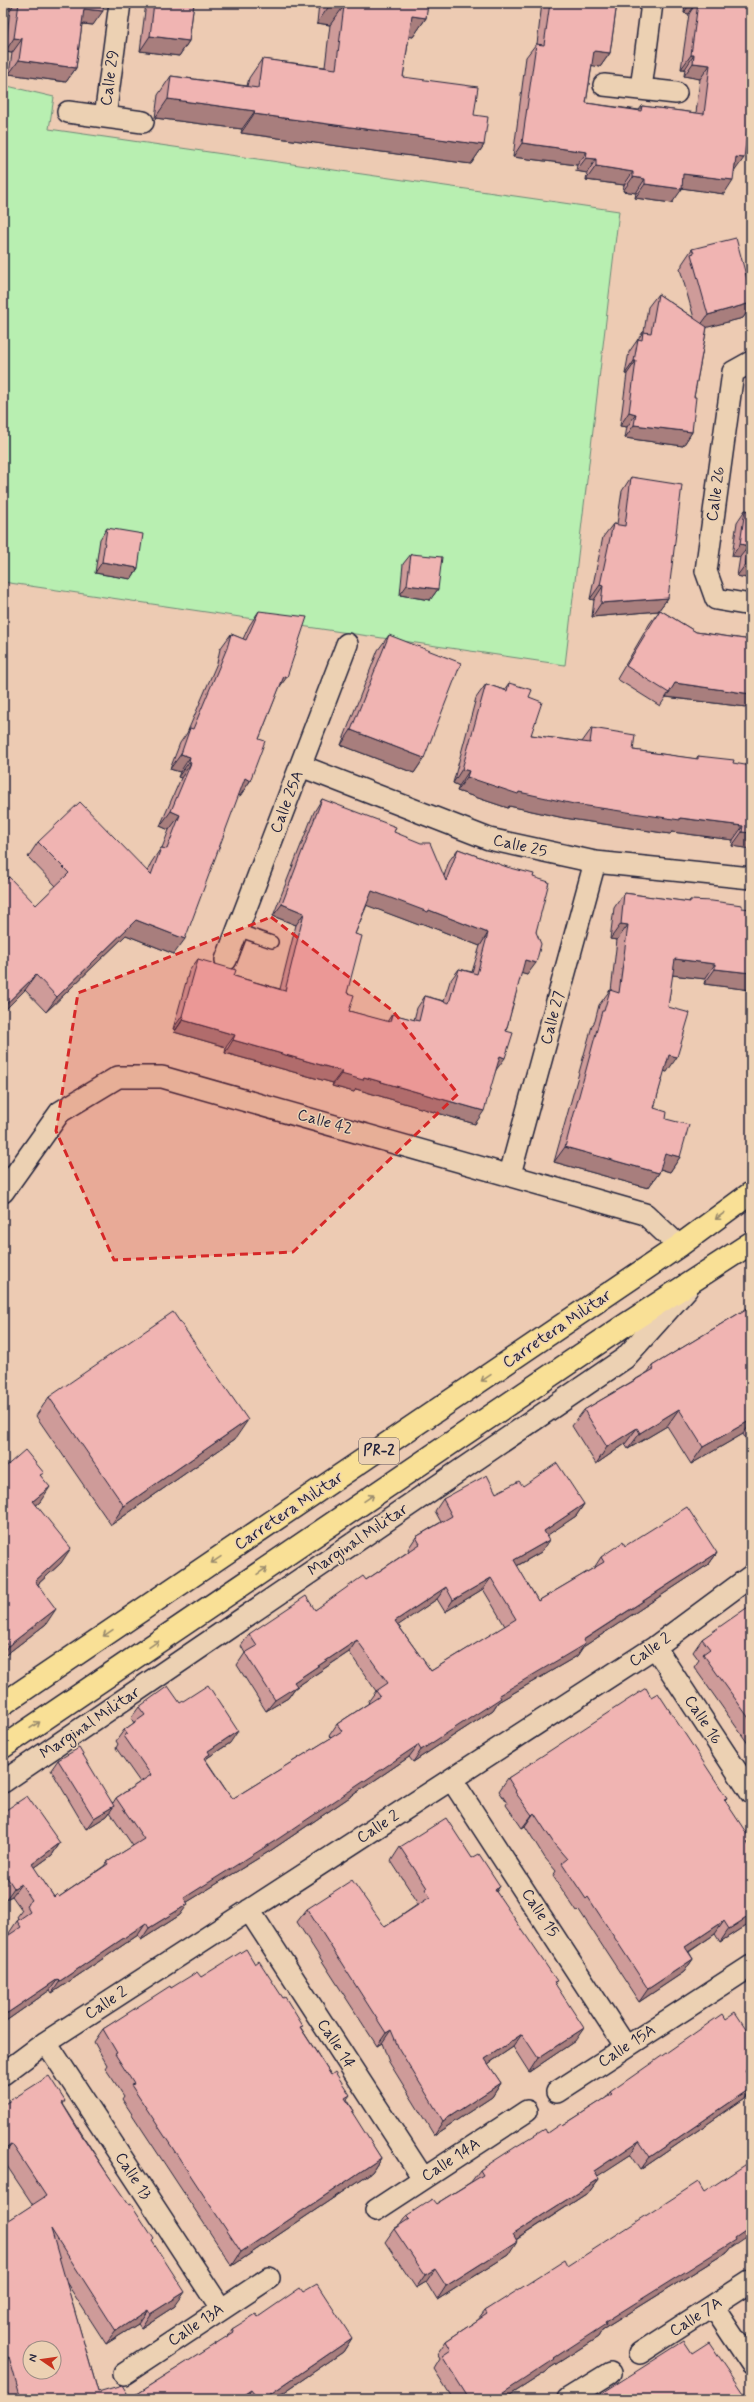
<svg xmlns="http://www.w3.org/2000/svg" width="754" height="2402" font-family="Mynerve,sans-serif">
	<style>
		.green { fill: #b8efb1; stroke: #6d8876 }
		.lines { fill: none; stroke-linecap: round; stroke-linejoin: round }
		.lane-casing { stroke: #22223b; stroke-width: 14 }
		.street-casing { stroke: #22223b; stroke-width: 24 }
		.primary-casing { stroke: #22223b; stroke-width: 25 }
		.lane { stroke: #ecd1b3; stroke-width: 11 }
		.street { stroke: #ecd1b3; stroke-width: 21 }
		.primary { stroke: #f9e096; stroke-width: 22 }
		.wall { fill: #ce9b99; stroke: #22223b; fill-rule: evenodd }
		.shaded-wall { fill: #a87e7d; stroke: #22223b }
		.building { fill: #f0b4b2; stroke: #22223b; fill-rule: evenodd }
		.oneway { stroke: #988a6d }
		.marked { fill: #d62828; fill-opacity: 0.2; stroke: #d62828; stroke-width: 3; stroke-dasharray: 8 5; stroke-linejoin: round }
		.labels { text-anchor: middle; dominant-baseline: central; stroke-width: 3; stroke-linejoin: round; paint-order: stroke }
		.shield { fill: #ecd1b3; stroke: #5f565f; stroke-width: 1 }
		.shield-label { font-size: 15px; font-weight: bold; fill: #22223b }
		.street-label { font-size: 16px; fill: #22223b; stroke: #ecd1b3 }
	</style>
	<rect width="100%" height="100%" fill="#edcbb3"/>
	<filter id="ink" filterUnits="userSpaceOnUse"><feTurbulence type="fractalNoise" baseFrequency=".025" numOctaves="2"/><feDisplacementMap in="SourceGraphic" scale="8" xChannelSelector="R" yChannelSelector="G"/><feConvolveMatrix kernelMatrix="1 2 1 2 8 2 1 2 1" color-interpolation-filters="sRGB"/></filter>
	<g filter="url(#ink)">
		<path class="green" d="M3,85L54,97L49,129L619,211L565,665L3,582Z"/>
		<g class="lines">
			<defs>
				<path id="lane" d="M237,930L272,942"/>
				<path id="street" d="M604,85L676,93
					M641,89L652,3
					M68,112L143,122
					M105,117L120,3
					M751,362L733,372L706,571L716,599L751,605
					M301,766L489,839L595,862L751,878
					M226,960L347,644
					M510,1174L595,862
					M3,1192L60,1112L118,1077H162L645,1214L679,1246
					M655,1647L751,1793
					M452,1780L626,2047
					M3,1782L625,1358L687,1289
					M249,1910L423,2178
					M46,2042L221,2309
					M3,2074L46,2042L655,1647L751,1576
					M557,2092L751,1966
					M376,2210L527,2111
					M713,2306L751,2363
					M640,2353L751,2281
					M124,2374L269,2278
					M568,2399L610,2373"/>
				<path id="primary" d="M3,1704L679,1246L751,1193
					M3,1747L622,1327L751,1243"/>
			</defs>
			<use href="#lane" class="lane-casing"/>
			<use href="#street" class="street-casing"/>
			<use href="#primary" class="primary-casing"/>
			<use href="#lane" class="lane"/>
			<use href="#street" class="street"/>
			<use href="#primary" class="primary"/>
		</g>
		<path class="wall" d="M3,3H104L93,25L82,24L76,68L66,82L9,74L12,53L5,52L10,10L3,9Z
			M146,3H194L189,41L179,56L140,51Z
			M319,3H428L426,18L413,37L409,36L403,77L474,115L484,145L471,164L241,133L242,129L155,118L158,95L171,76L247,86L249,78L262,59L325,67L330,25L317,23Z
			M542,3H617L610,53L600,67L592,65L586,103L639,110L642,106L696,113L700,79L684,76L685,69H681L689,14L684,13L685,3H751L734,172L724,194L682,188L672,203L635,198L636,193L623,191L624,185L586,180L587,173L576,171L577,165L513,157L526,57L536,44H537Z
			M692,249L751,294V306L743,318L707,327L694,397L692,432L683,446L625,438L627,427L620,426L627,374H625L629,352L643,332H644L648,307L658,294L694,318L680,269L682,266V264Z
			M631,477L668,598L658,611L592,617L594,600L590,599L603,537L613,524H617L622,491Z
			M745,510L751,579L737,576L740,557L732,556L737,522Z
			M107,528L138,568L131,579L95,573L100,539Z
			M411,554L438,589L430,600L400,595L403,564Z
			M660,610L696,632L751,640V704H749L746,707L666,697L660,706L617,679L650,623Z
			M259,611L279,688L259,739L250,781L240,796L238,795L174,954L126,935L46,1012L25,990L3,1012V883L36,905L56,886L28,857L38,842L147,872L151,863L161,848H162L169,830L160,826L181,778L178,777L180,772L170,769L180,743L187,733L217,663L220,649L231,634L243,639L249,626Z
			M389,635L424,758L414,773L341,745L378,650Z
			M509,683L529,697L531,735L582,742L592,728L633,750L696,759L698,756L733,763L751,849L732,846L733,840L672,832L670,834L564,818L509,806L508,808L457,791L459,786L453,783L476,698L486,684L504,690Z
			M322,799L394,832L444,876L449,861L458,849L533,877L536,932L527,975L521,973L506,1031L496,1070L475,1124L356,1089L354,1092L332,1086L333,1083L225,1053L226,1047L174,1032L176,1030L173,1029L189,971L198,959L234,976L280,989L296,925L273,916L314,812ZM367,905L419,925L421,923L480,946L472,972L459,969L450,981L444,1001L425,996L417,1008L414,1020L392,1014L387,1022L349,1011L347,993L355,934Z
			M624,893L689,902L690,900L742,908L751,990L704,984L705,979L672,975L668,1007L667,1072L664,1071L654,1108L666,1119L680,1157L670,1172L660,1169L659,1173L648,1188L554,1162L592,1026L595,1021L599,1005L610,990L611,991L617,940L610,939L614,908Z
			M751,1306V1441L748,1443L743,1434L691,1464L667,1426L628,1449L625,1444L596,1464L572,1426L584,1410L648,1372L652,1366Z
			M49,1397L235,1439L111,1525L36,1416Z
			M3,1469L41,1476L40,1502L36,1505L61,1563L38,1584L46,1624L3,1657Z
			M523,1486L584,1504L576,1516L547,1535L541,1552L517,1566L538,1601L594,1568L601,1557L625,1546L717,1553L709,1564L583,1647L577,1656L498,1702L493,1710L413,1762L409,1757L270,1851L187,1902L180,1915L141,1940L138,1935L52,1993L50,1990L3,2023V1939L10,1935L9,1933L17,1921L19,1920L17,1917L22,1910L12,1896L6,1899L3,1895V1812L60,1843L52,1855L34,1868L54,1897H59L104,1866L107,1862L133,1846L110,1812L107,1816L86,1829L51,1770L58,1760L113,1803L116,1798L140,1782L116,1748L118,1744L116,1741L124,1730L134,1723L131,1718L139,1707L180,1703L230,1743L207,1758L206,1760L232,1799L331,1738L329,1736L337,1724L369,1703L368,1702L376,1691L349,1652L295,1688L288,1698L266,1711L237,1665L245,1653L241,1646L249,1634L315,1610L366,1580L409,1551L408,1549L416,1537L441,1522L435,1511L443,1499L496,1493ZM483,1589L505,1626L431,1671L398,1625L437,1599L445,1612Z
			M751,1612V1744L749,1745L694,1667L699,1660L693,1652L702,1639Z
			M651,1697L727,1798L725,1800L748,1844L751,1922L720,1942L715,1934L689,1952L693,1959L684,1972L639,2002L579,1910L577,1912L553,1876L556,1871L545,1858L525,1826L522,1828L506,1805L507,1803L499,1791L508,1778Z
			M400,1847L472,1858L500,1886L496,1892L555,1983L575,2041L529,2072L513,2047L488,2064L501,2083L492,2097L434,2135L389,2062L382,2043L377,2046L297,1922L307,1909L385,1927L417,1905L416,1902L417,1901L391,1861Z
			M255,1964L301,2028L331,2075L350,2095L347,2099L354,2111L352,2114L381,2158L372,2172L232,2266L122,2099L124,2096L105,2068L107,2065L94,2042L103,2029L171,1988L201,1977Z
			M749,2076L751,2080V2090L745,2098L640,2170L630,2155L597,2176L599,2179L589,2192L516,2240L508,2255L437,2300L426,2282L416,2288L385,2242L394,2229L400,2225L406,2216L436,2204L471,2182L480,2170L547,2133L562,2126L606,2098L610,2092Z
			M65,2101L63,2104L108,2175L152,2242L175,2306L141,2328L138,2324L106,2344L66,2282L98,2392L130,2398L227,2337L232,2329L258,2317L303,2292L352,2338L343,2352L274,2399H7L3,2384V2224L33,2205L3,2160V2105Z
			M730,2248L727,2252L602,2330L598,2337L550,2368L546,2372L504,2399H453L434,2369L440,2359L437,2354L446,2341L478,2320L485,2311L568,2266Z"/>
		<path class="shaded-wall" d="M3,3H15L10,10L3,9Z
			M690,3H696L689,14L684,13Z
			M330,5L344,6L330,25L317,23Z
			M84,9L103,11L93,25L74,23Z
			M412,16L426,18L413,37L398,35Z
			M150,36L189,41L179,56L140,51Z
			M14,38L22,39L12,53L5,52Z
			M594,51L610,53L600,67L584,64Z
			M691,55H694L685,69H681Z
			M19,60L76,68L66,82L9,74Z
			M693,63L710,65L700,79L684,76Z
			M168,99L255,111L242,129L155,118Z
			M254,114L484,145L471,164L241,133Z
			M522,143L587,152L577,165L513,157Z
			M736,157L744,158L734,172Z
			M586,158L596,159L587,173L576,171Z
			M596,166L633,172L624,185L586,180Z
			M683,174L733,180L724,194L674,187Z
			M633,177L645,179L636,193L623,191Z
			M645,184L682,189L672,203L635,198Z
			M751,303V306L743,318L697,330L708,315Z
			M634,361H636L627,374H625Z
			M629,412L636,414L627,427L620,426Z
			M634,425L692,432L683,446L625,438Z
			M740,544L749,546L740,557L732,556Z
			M102,562L138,568L131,579L95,573Z
			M745,565L751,566V579L737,576Z
			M407,585L438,589L430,600L400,595Z
			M600,585L603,586L594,600L590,599Z
			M668,598L658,611L592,617L601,603Z
			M284,676L287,677L276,692Z
			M675,683L751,694V704H749L746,707L666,697Z
			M351,730L424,758L414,773L341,745Z
			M181,754L190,757L180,772L170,769Z
			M189,762L191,763L181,778L178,777Z
			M462,769L469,771L459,786L453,783Z
			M467,777L519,792L680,818L743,826L733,840L672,832L670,834L564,818L509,806L508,808L457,791Z
			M245,778L250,781L240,796L234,793Z
			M171,811L180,815L169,830L160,826Z
			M742,832L751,833V849L732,846Z
			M372,891L429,910L488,933L480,946L421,923L419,925L363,904Z
			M282,904L304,913L296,925L273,916Z
			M136,920L185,939L174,954L126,935L46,1012L57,997Z
			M621,924L628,925L617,940L610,939Z
			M675,959L715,964L705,979L664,974Z
			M525,960L536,963L527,975L516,972Z
			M715,969L751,973V990L704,984Z
			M36,975L25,990L3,1012V1007Z
			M182,1016L184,1017L176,1030L173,1029Z
			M183,1020L235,1035L226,1047L174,1032Z
			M233,1040L342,1071L333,1083L225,1053Z
			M669,1055L677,1057L667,1072L659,1070Z
			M500,1056L505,1058L496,1070L491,1069Z
			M341,1074L364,1077L484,1111L475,1124L356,1089L354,1092L332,1086Z
			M565,1147L659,1173L648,1188L554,1162Z
			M665,1153L680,1157L670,1172L654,1167Z
			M679,1409L667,1426L628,1449L640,1433Z
			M248,1420L235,1439L111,1525L124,1506Z
			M751,1420V1423L743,1434L691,1464L703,1447Z
			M637,1428L625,1444L596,1464L607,1447Z
			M50,1487L40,1502L23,1516L33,1501Z
			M584,1504L576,1516L536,1543L544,1531Z
			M549,1540L541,1552L506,1572L514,1560Z
			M71,1548L61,1563L25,1596L35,1581Z
			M717,1553L709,1564L583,1647L577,1656L498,1702L493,1710L413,1762L421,1750L499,1695Z
			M491,1578L483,1589L445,1612L453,1600Z
			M446,1587L437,1599L387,1633L395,1621Z
			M56,1609L46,1624L3,1657V1653L8,1646Z
			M357,1640L349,1652L295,1688L288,1698L266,1711L275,1700L294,1682Z
			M238,1731L230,1743L207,1758L202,1765L196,1769L208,1751Z
			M418,1745L409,1757L270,1851L176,1909L184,1898Z
			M114,1806L107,1816L86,1829L94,1818Z
			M534,1813L525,1826L522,1828L532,1815Z
			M60,1843L52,1855L23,1876L32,1864Z
			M21,1884L12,1896L6,1899L14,1888Z
			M500,1886L491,1899L495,1890Z
			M188,1904L180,1915L141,1940L149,1928Z
			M751,1915V1922L720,1942L729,1929Z
			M724,1921L715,1934L676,1960L685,1947Z
			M146,1923L138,1935L52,1993L60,1981Z
			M693,1959L684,1972L639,2002L648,1989Z
			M58,1979L50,1990L3,2023V2016Z
			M584,2028L575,2041L529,2072L538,2058Z
			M391,2030L382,2043L377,2046L386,2033Z
			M522,2034L513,2047L476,2072L485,2059Z
			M751,2067V2075L736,2084L745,2071Z
			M501,2083L492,2097L434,2135L443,2121Z
			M751,2088V2090L745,2098L640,2170L650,2157Z
			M639,2141L630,2155L584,2185L594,2171Z
			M12,2144L3,2156V2151Z
			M381,2158L372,2172L232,2266L241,2252Z
			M599,2179L589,2192L503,2248L513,2234Z
			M751,2227V2234L730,2248L727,2252L602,2330L598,2337L550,2368L546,2372L504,2399H494L554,2358L605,2322Z
			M517,2241L508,2255L437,2300L446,2286Z
			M435,2269L426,2282L416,2288L425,2275Z
			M185,2292L175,2306L141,2328L150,2314Z
			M148,2310L138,2324L106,2344L116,2331Z
			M352,2338L343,2352L274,2399H263Z
			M9,2357L3,2366V2362L6,2358Z
			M251,2390L245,2399H237Z"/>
		<path class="building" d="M19,3H104L103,11L84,9L76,68L19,60L22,39L14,38Z
			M154,3H194L189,41L150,36Z
			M330,3H428L426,18L412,16L403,77L478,87L474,115L488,117L484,145L254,114L255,111L168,99L171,76L258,88L262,59L336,69L344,6L330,5Z
			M550,3H617L610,53L594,51L586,103L641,111L642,106L704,114L710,65L693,63L694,55H691L698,3H751V102L744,158L736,157L733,180L683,174L682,189L645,184V179L633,177V172L596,166V159L586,158L587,152L522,143L536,44L544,45Z
			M736,238L751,294V303L708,315L691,254L694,253L692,249Z
			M658,294L707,327L694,397H696L692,432L634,425L636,414L629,412L636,361H634L638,339L642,340L643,332L651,333Z
			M631,477L682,485L668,598L601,603L603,586L600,585L613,524L625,526Z
			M745,510L751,511V566L745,565L749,546L740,544Z
			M107,528L143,534L138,568L102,562Z
			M411,554L442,557L438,589L407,585Z
			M660,610L696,632L751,640V694L675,683L669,693L626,666Z
			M259,611L307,617L287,677L284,676L259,739L265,741L250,781L245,778L185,939L136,920L57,997L36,975L3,1007V883L9,877L36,905L69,873L38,842L80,802L151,875L161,848L167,849L180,815L171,811L191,763L189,762L190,757L181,754L190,728L193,729L227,648L231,634L246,640Z
			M389,635L461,663L424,758L351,730Z
			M509,683L532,690L529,697L542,702L531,735L590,743L592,728L635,735L633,750L698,759V756L734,760L733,763L751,766V833L742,832L743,826L680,818V820L574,804L519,792L518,794L467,777L469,771L462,769L486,684L507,691Z
			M322,799L396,827L394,832L421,843H430L446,881L458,849L507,867L534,874L533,877L549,882L536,932L541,944L536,963L525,960L506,1031L513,1033L505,1058L500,1056L484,1111L364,1077L363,1080L341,1074L342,1071L233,1040L235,1035L183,1020L184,1017L182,1016L198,959L236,970L234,976L285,991L304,913L282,904ZM372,891L428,912L429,910L488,933L477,974L459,969L449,1003L425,996L419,1021L392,1014L390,1022L349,1011L354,995L347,993L362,936L355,934Z
			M624,893L690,902V900L712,901L742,905V908L751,909V973L715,969V964L675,959L668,1007L690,1013L677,1057L669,1055L654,1108L667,1112L666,1119L689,1125L680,1157L665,1153L659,1173L565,1147L602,1011H604L610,990L619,993L628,925L621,924Z
			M751,1306V1420L703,1447L679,1409L640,1433L637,1428L607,1447L584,1410L654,1369L652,1366Z
			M173,1312L248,1420L124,1506L49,1397Z
			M25,1450L44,1473L40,1475L50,1487L33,1501L71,1548L35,1581L56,1609L8,1646L3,1640V1469Z
			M557,1463L584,1504L544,1531L549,1540L514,1560L538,1601L604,1562L601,1557L623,1542L625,1546L687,1507L717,1553L583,1640L585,1644L499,1695L501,1698L421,1750L418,1745L278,1839L184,1898L188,1904L149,1928L146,1923L60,1981L58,1979L3,2016V1939L21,1927L17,1921L30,1912L26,1905L32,1900L21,1884L14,1888L3,1871V1812L27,1796L60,1843L32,1864L54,1897L57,1894L59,1897L108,1864L107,1862L144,1839L116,1798L151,1775L124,1736L127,1734L124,1730L145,1715L139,1707L168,1686L180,1703L208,1685L238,1731L208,1751L210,1754L204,1758L232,1799L342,1731L337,1724L380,1696L376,1691L388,1683L357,1640L294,1682L297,1686L275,1700L245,1653L257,1646L249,1634L306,1596L315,1610L363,1576L366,1580L420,1544L416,1537L452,1516L443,1499L487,1475L496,1493L519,1481L523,1486ZM491,1578L516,1619L431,1671L395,1621L446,1587L453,1600Z
			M748,1607L751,1612V1721L703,1654L710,1649L702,1639Z
			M646,1688L651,1697L658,1693L727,1798L724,1799L751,1840L747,1843L751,1848V1915L729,1929L724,1921L685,1947L693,1959L648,1989L588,1897L586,1899L562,1863L567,1859L555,1845L534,1813L532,1815L515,1792L516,1791L508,1778Z
			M79,1748L114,1806L94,1818L58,1760Z
			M446,1818L472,1858L479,1854L500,1886L495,1890L557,1981L554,1982L584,2028L538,2058L522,2034L485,2059L501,2083L443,2121L399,2049L391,2030L386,2033L307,1909L352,1880L385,1927L430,1897L425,1889L427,1888L400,1847Z
			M246,1949L255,1964L259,1961L283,1998L285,1997L303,2026L300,2027L331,2075L335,2072L350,2095L345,2098L354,2111L352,2112L381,2158L241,2252L131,2085L134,2084L115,2054L117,2053L103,2029L170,1986L171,1988L197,1972L201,1977Z
			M735,2012L751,2036V2067L745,2071L751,2080V2088L650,2157L639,2141L594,2171L599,2179L513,2234L517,2241L446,2286L435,2269L425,2275L394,2229L409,2219L406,2216L432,2199L436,2204L483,2175L480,2170L517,2146L545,2129L547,2133L560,2124L562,2126L612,2094L610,2092L722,2014L725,2019Z
			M49,2076L65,2101L62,2103L79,2131L108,2175L129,2205L131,2204L154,2239L152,2241L185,2292L150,2314L148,2310L116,2331L51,2229L98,2392L122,2385L130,2398L234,2332L232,2329L256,2314L258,2317L300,2288L303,2292L317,2284L352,2338L263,2399H258L251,2390L237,2399H21L9,2357L6,2358L3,2349V2224L46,2196L12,2144L3,2151V2105ZM30,2348H54V2372H30Z
			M751,2161V2227L735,2238L736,2240L605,2322L606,2324L554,2358L555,2359L494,2399H469L442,2356L451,2350L446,2341L487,2314L485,2311L565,2260L568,2266L698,2182L704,2192Z
			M684,2341L692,2353L709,2342L748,2399H593Z"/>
		<defs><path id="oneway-shaft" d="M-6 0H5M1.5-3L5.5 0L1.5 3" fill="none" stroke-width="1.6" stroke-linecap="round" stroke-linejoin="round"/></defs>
		<g class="oneway">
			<use href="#oneway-shaft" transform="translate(720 1216) rotate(143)"/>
			<use href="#oneway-shaft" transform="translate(486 1378) rotate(146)"/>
			<use href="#oneway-shaft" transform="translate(369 1498) rotate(-34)"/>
			<use href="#oneway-shaft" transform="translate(216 1560) rotate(146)"/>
			<use href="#oneway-shaft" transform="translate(262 1571) rotate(-34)"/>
			<use href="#oneway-shaft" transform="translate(108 1633) rotate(146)"/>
			<use href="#oneway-shaft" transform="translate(154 1644) rotate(-34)"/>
			<use href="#oneway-shaft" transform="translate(35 1725) rotate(-34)"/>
		</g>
	</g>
	<path class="marked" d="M271,917L393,1011L458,1094L293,1252L114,1260L56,1131L78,993Z"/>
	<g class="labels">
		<rect class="shield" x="359" y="1438" width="40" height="26" rx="3"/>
		<g class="shield-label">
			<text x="379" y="1451">PR-2</text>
		</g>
		<g class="street-label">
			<text transform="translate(110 78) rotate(-82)">Calle 29</text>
			<text transform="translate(716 494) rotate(-82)">Calle 26</text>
			<text transform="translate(287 802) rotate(-69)">Calle 25A</text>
			<text transform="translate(520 846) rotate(13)">Calle 25</text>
			<text transform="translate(553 1018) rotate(-75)">Calle 27</text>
			<text transform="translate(325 1122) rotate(16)">Calle 42</text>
			<text transform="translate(557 1329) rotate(-34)">Carretera Militar</text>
			<text transform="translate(289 1511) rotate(-34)">Carretera Militar</text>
			<text transform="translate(358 1540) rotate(-34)">Marginal Militar</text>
			<text transform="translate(650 1650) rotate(-35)">Calle 2</text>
			<text transform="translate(703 1720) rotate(57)">Calle 16</text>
			<text transform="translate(90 1723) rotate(-34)">Marginal Militar</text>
			<text transform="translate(378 1827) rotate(-33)">Calle 2</text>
			<text transform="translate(540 1913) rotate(57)">Calle 15</text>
			<text transform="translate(106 2003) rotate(-33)">Calle 2</text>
			<text transform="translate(336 2044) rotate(57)">Calle 14</text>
			<text transform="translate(627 2046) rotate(-33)">Calle 15A</text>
			<text transform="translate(451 2160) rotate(-33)">Calle 14A</text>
			<text transform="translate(133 2176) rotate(57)">Calle 13</text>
			<text transform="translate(696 2317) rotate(-33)">Calle 7A</text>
			<text transform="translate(196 2325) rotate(-34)">Calle 13A</text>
		</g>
	</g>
	<rect width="754" height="2402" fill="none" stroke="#ecd1b3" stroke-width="16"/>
	<rect x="8" y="8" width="738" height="2386" fill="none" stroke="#22223b" stroke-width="1.5" filter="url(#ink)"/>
	<g transform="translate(42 2360) rotate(283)"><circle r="19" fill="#ecd1b3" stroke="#9b8b83"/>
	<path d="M0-3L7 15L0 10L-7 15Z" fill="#c8321e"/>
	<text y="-6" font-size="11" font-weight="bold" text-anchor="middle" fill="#22223b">N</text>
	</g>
</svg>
